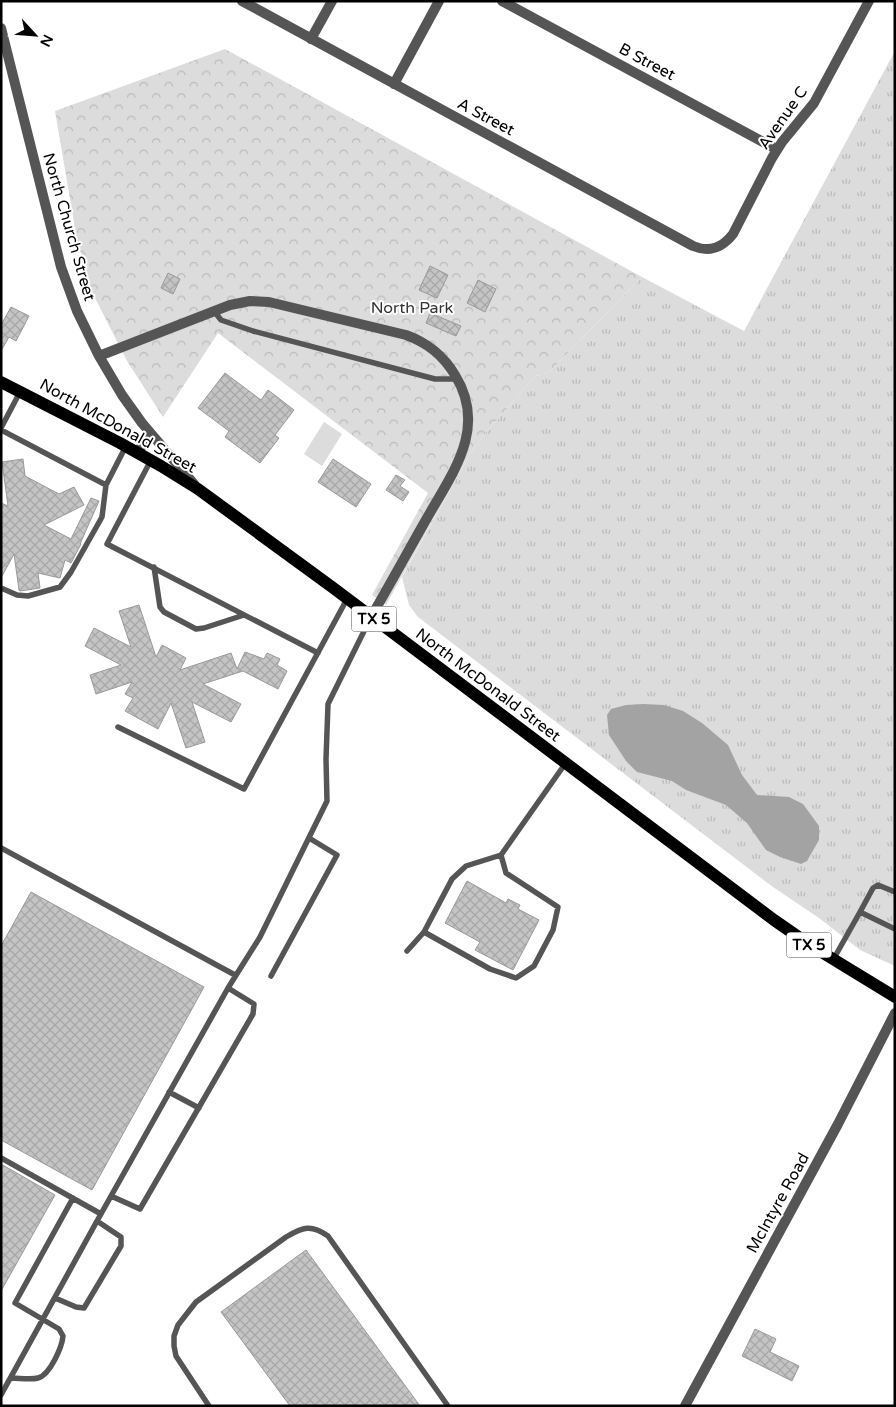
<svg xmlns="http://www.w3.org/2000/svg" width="896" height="1407" font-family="'Varela Round',sans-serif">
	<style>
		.grass { fill: url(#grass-tufts) }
		.park { fill: url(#park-crowns) }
		.pitch { fill: #dcdcdc }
		.water { fill: #a3a3a3 }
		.building { fill: url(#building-cross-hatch); stroke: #999 }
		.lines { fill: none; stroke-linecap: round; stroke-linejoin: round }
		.service { stroke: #555; stroke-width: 5.5 }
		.minor { stroke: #555; stroke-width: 10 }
		.primary { stroke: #000; stroke-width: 12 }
		.labels { text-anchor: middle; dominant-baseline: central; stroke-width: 4; stroke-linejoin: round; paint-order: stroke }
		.shield { fill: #fff; stroke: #4c4c4c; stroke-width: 1 }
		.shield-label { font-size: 15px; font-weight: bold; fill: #000 }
		.street-label { font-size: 16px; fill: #000; stroke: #fff }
		.park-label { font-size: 16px; fill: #333; stroke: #fff }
	</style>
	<defs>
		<pattern id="grass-tufts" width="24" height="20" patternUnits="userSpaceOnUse" patternTransform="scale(1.25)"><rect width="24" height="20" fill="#dcdcdc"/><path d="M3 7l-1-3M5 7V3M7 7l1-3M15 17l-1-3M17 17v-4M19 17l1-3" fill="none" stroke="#bbb"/></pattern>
		<pattern id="park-crowns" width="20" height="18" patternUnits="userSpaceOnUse" patternTransform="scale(1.25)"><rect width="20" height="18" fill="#dcdcdc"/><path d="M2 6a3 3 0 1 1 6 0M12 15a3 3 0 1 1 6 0" fill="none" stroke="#bbb"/></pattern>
		<pattern id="building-cross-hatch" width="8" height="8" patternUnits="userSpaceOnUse" patternTransform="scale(1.25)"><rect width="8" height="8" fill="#c4c4c4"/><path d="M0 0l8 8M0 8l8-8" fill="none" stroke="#a7a7a7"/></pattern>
	</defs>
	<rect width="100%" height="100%" fill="#fff"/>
	<path class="grass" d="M895,51V966L860,950L819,918L773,887L418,617L409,605L402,577L470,454L483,436L535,376L548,373L642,277L744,331Z"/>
	<path class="park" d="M225,49L642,277L548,373L535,376L483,436L470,454L386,605L372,595L428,493L218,333L163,417L127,361L93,294L77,240L55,111Z"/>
	<path class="pitch" d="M324,422L342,434L322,466L304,454Z"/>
	<path class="water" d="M643,704L664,705L683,711L702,723L728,745L742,775L757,795L789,797L803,804L819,826V840L807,861L801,864L780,857L766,850L747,823L726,805L686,790L672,781L637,772L626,761L609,735L607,715L611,709L626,705Z"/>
	<path class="building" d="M430,266L448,275L437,298L419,290Z
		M168,273L180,279L173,294L161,288Z
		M478,280L496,289L485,312L467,303Z
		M11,307L29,316L16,341L9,337L1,351V325Z
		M430,313L461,326L456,336L426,323Z
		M225,373L261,400L268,390L294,410L275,435L279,438L260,463L225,437L229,431L198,408Z
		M23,459L25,476L59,494L74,487L84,505L44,525L71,539L91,498L99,501L80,544H81L71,563L65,560L60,578L38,573L40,588L20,591L19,590L14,554L1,578V503L8,506L2,462Z
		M333,459L371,484L356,507L318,482Z
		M396,475L405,480L400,486L409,492L403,501L386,490Z
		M139,605L156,657L162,645L186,658L180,670L231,653L237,669L245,652L264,659L267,653L280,659L277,665L287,671L278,689L243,671L203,684L241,704L231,722L192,702L205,742L186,748L171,703L158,729L125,711L133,698L125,694L132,682L96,694L90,675L121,665L85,646L94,628L131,647L119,611Z
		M467,881L506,903L508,899L520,905L518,909L539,920L513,970L475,950L480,942L445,923Z
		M31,892L204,987L92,1190L1,1140V946Z
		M1,1164L55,1195L1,1291Z
		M306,1250L420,1406H290L221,1312Z
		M755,1329L776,1339L770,1352L799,1366L792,1381L742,1356Z"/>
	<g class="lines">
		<path class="service" d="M214,311L221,320L253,331L435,379H457
			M1,428L20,392
			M1,430L106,485L126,446
			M151,460L107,544L318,653
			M154,567L160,607L164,612L196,629L204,628L244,615
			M1,588L17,595L28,596L60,587L71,572L102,517L106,485
			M118,727L244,789L347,599
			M1,848L235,975
			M895,892L878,885L873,888L860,912L895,929
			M424,932L490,969L516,978L534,966L553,930L558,907L506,873L501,855
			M407,951L424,932L452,879L466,866L501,855L565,764
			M833,960L860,912
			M271,976L337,855L309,838
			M169,1092L199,1108
			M1,1158L101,1214
			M111,1196L140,1209L253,1014L254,1004L228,988
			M55,1298L76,1307L84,1308L121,1246V1237L97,1221
			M11,1378C19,1378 31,1380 38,1378C50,1375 62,1347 63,1336L59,1329L15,1303L73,1198
			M1,1395L97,1221L228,988L260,937L327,801L326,759L328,704L371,617
			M209,1406L176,1356L174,1346V1336L178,1325L196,1302L286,1237C303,1227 311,1224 328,1236L448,1406"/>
		<path class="minor" d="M242,1L693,246C710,253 722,248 733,234L772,158L782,142L814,103L869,1
			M502,1L776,149
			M1,28L61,267L77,311L99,356L122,395L142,423L194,484
			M311,39L332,1
			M394,84L439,1
			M99,356L230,305L250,301L269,302L406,335C428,343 443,355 455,375C489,430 450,476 423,525C406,555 389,586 371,617
			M138,453L149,431
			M685,1406L838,1124L895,1013"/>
		<path class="primary" d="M1,382L120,443L161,466L198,489L332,587L774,920L810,945L895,997"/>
	</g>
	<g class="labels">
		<g class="shield">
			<rect x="351.5" y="606.5" width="45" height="25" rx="4"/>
			<rect x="786.5" y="932.5" width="45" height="25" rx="4"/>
		</g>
		<g class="shield-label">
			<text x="374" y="619">TX 5</text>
			<text x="809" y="945">TX 5</text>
		</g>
		<g class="street-label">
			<text transform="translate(647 62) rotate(28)">B Street</text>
			<text transform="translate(486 117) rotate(28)">A Street</text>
			<text transform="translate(783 118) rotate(-55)">Avenue C</text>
			<text transform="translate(69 227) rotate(74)">North Church Street</text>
			<text transform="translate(118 426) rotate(29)">North McDonald Street</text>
			<text transform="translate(488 685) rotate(37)">North McDonald Street</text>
			<text transform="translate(778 1203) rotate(-61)">McIntyre Road</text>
		</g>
		<g class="park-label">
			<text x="412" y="308">North Park</text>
		</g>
	</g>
	<rect width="896" height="1407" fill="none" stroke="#000000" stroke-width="5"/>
	<g transform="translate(35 35) rotate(116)" stroke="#ffffff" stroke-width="4" paint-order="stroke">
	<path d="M0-4L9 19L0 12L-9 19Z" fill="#000000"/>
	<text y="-8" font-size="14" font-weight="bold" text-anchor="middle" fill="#000000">N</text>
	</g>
</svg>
